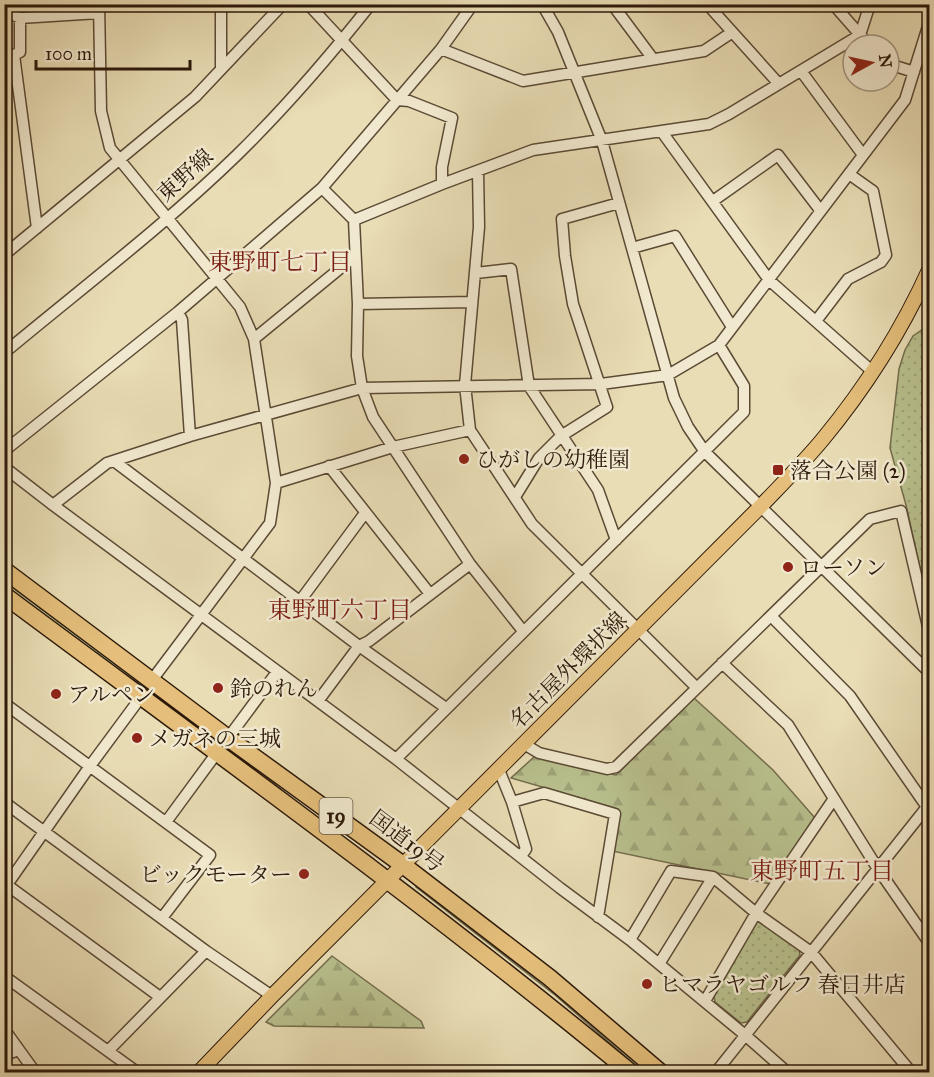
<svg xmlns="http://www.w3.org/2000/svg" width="934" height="1077" font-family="'IM FELL Great Primer','Noto Serif JP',serif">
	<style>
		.grass { fill: url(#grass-tufts); stroke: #726c4c; stroke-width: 1.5 }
		.forest { fill: url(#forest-firs); stroke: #726c4c; stroke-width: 1.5 }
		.park { fill: url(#park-dots); stroke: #726c4c; stroke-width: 1.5 }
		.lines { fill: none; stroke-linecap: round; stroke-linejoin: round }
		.minor-casing { stroke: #5b4a35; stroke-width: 13 }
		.major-casing { stroke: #2c190a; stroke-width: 16 }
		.highway-casing { stroke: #2c190a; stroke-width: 19 }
		.minor { stroke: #f1e9cf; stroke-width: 10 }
		.major { stroke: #e4be7a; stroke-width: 14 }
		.highway { stroke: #e4be7a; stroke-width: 16 }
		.poi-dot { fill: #8f2418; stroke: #f1e9cf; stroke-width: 2 }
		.labels { text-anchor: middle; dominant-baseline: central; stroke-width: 5; stroke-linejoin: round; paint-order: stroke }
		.shield { fill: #f1e9cf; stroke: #675745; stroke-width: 1.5 }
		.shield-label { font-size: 21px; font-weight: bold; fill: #2c190a }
		.street-label { font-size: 22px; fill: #2c190a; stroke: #f1e9cf }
		.poi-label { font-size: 22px; fill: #2c190a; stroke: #f1e9cf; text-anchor: start }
		.neighbourhood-label { font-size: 24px; fill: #7a1f14; stroke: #f1e9cf }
	</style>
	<defs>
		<pattern id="grass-tufts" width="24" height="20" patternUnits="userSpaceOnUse" patternTransform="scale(1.5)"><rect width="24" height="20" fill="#b8c08d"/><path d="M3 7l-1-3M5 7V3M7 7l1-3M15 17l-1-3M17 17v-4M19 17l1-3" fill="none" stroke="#9ea478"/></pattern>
		<pattern id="forest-firs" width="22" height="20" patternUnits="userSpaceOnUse" patternTransform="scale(1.5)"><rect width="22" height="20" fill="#b8c08d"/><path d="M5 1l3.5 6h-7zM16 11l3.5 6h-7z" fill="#9ea478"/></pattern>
		<pattern id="park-dots" width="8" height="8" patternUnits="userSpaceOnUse" patternTransform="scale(1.5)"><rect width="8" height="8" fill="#b8c08d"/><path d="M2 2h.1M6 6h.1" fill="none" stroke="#9ea478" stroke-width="1.8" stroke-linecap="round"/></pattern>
	</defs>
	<rect width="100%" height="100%" fill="#e9ddb5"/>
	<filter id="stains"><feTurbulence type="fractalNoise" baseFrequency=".00333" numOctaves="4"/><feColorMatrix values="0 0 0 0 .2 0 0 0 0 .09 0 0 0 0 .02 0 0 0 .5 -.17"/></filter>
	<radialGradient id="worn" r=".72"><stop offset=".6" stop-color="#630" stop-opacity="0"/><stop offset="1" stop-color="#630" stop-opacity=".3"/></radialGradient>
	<path class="grass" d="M4,581L253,766L297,803L374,859L373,860L5,585Z
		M417,885L546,985L648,1072H643L555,995L416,887Z"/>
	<path class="forest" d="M694,698L773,770L815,818L770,884L612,851L618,809L511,778L534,757L616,775Z
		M332,956L421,1021L424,1028L274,1026L266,1022Z"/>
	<path class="park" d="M929,325V609L906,505L890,448L899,369L905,350L913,336Z
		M761,921L799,950L800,955L747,1022L741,1023L715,1002L714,996L756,922Z"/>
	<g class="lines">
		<defs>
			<path id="minor" d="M13,4V15L20,18L99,13
				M99,4L101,111L110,148L240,307L254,339L276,483L270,523L152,680
				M221,4V69
				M308,4L397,100L409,101L452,118L442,167V184
				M542,4L558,32L602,141L674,398L688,427L705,452L930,673
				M615,4V8L653,59
				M707,4L779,84
				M833,4L869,45
				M441,49L523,81L704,51L731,33
				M4,55H14L37,228
				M14,55L20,52V18
				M889,64L914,72
				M801,71L863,155
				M662,132L769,280L873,372
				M478,171L479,227L465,385L470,430L532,524L697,688
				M322,188L354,220L358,304L357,356L362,388L373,417L470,564L523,631
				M713,201L778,155L820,210
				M354,220L442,184L533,150L709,124L729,114L860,35L870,4
				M632,248L675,236L732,327
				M4,255L195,97L283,4
				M476,273L511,269L529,386L598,490L616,540
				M358,304L472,302
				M178,312L182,320L190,436
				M816,321L848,279L881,262L886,255L873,191L849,174
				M254,339L354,257
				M4,353C82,288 165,225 237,155C285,108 329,57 371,4
				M4,451L178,312L322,188L441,49L473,4
				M114,461L359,646L446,708
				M329,466L430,594
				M4,467L53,505L396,759L560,888L630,940L745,1035L787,1072
				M276,483L393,447L470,430
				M515,497L539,458L561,436L607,407L573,304L565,256L562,219L619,203
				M53,505L107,463L190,436L362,388L601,384L668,375L719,345L905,100L930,20
				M300,601L365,513
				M771,616L850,696L929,810
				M722,663L788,725L878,869L930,944
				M318,701L359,646L369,641L470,564
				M4,703L210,855L162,918
				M228,738L277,672
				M524,744L539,753L607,769L616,767L870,519L901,511L930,635
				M396,759L744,412V386L719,345
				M499,770L512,802L526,849L521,856
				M4,802L206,951L272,996
				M512,802L544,793L615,814L598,917
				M166,822L216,754
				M7,885L160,997
				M4,889L90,766L141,697
				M630,940L671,871L713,877L756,913L811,952L911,1072
				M659,964L713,877
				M4,976L137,1072
				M705,1001L756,913L833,800
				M4,1029L35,1072
				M108,1051L206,951
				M4,1055L19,1050
				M716,1072L930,803"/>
			<path id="major" d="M199,1072L272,996L761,506C782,484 804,462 823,439C866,387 902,330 930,268"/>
			<path id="highway" d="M4,570L228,738L403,865L550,978L660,1072
				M4,595C215,752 428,905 630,1072"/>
		</defs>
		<use href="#minor" class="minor-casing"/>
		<use href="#major" class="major-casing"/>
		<use href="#highway" class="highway-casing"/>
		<use href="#minor" class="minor"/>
		<use href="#major" class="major"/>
		<use href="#highway" class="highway"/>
	</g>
	<g class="poi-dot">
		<circle cx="464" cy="459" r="6"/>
		<rect x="772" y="464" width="12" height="12" rx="3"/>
		<circle cx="788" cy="567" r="6"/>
		<circle cx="218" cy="688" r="6"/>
		<circle cx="56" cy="694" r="6"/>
		<circle cx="137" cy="738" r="6"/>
		<circle cx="304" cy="874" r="6"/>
		<circle cx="647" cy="984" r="6"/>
	</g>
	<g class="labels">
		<rect class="shield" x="319.5" y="798" width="33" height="36" rx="4.5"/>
		<g class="shield-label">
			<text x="336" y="816">19</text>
		</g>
		<g class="street-label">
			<text transform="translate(185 175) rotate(-42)">東野線</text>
			<text transform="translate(568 670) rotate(-45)">名古屋外環状線</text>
			<text transform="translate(407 841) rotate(37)">国道19号</text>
		</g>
		<g class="poi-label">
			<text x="476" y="459">ひがしの幼稚園</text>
			<text x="790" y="470">落合公園 (2)</text>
			<text x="800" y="567">ローソン</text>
			<text x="230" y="688">鈴のれん</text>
			<text x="68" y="694">アルペン</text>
			<text x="149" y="738">メガネの三城</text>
			<text x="292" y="874" text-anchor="end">ビックモーター</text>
			<text x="659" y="984">ヒマラヤゴルフ 春日井店</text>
		</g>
		<g class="neighbourhood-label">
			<text x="280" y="262">東野町七丁目</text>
			<text x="340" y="610">東野町六丁目</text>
			<text x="822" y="871">東野町五丁目</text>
		</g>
	</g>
	<rect width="934" height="1077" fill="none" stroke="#e9ddb5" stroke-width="24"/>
	<rect x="6" y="6" width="922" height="1065" fill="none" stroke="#2c190a" stroke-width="3"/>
	<rect x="12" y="12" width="910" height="1053" fill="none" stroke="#2c190a" stroke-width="1.5"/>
	<g transform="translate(871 63) rotate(82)"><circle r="28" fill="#f1e9cf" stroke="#a29680" stroke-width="1.5"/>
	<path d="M0-4.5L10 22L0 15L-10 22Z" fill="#8f2418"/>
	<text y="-9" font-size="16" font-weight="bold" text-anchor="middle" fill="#2c190a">N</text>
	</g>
	<path d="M36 60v9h154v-9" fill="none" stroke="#2c190a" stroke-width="3"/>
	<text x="45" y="60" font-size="18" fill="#2c190a" stroke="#f1e9cf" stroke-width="4.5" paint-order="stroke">100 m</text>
	<rect width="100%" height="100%" filter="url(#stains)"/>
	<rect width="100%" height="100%" fill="url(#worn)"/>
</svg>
